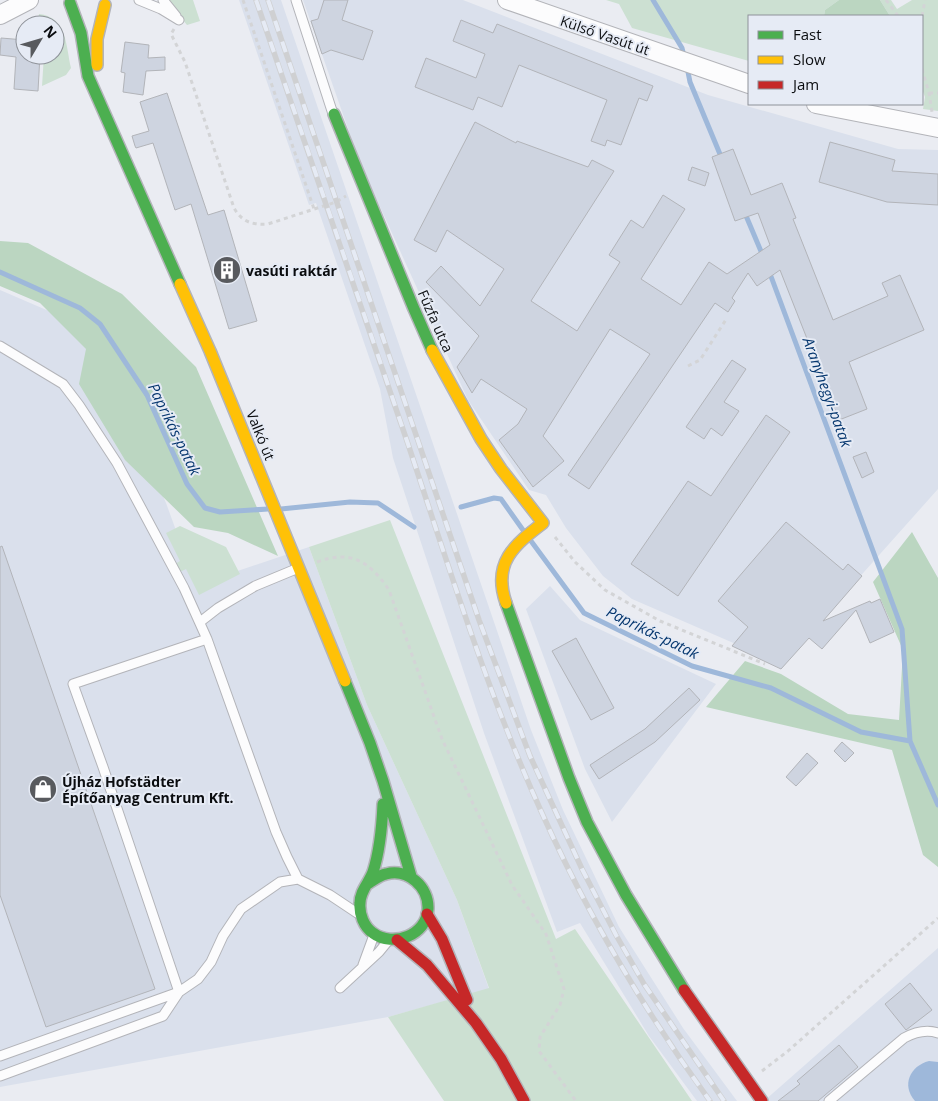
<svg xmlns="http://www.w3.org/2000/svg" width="938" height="1101" font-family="'Open Sans',sans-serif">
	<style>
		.built { fill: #dae0ec }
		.green { fill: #cce0d2 }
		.forest { fill: #bbd6c1 }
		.water { fill: #9eb8da }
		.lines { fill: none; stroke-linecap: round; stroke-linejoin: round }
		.stream { stroke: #9eb8da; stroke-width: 5 }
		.building { fill: #ced4e0; stroke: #b2b4b9 }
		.lane-casing { stroke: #b3b4b9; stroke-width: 11 }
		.street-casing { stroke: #b3b4b9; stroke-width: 20 }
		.fast-casing { stroke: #b3b4b9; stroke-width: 14 }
		.slow-casing { stroke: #b3b4b9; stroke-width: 14 }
		.jam-casing { stroke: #b3b4b9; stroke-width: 14 }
		.path { stroke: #d3d4d6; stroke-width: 3; stroke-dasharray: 4 4; stroke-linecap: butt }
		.lane { stroke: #fcfcfd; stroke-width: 9 }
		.street { stroke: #fcfcfd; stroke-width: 18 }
		.fast { stroke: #4caf50; stroke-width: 11 }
		.slow { stroke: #ffc107; stroke-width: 11 }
		.jam { stroke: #c62828; stroke-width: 11 }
		.rail-casing { stroke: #cfd0d2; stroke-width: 5.5 }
		.rail { stroke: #e6ebf5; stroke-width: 4; stroke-dasharray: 11; stroke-linecap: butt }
		.labels { text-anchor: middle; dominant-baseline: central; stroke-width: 4; stroke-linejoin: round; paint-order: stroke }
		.street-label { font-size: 14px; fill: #0a0c0f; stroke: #e6ebf5 }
		.poi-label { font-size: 14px; font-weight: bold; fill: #0a0c0f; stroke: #e6ebf5; text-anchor: start }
		.water-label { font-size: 15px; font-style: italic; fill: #06376f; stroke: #e6ebf5 }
	</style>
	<rect width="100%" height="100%" fill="#eaecf2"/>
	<path class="built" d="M239,0H281L531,730L563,810L619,927L683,1028L737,1101H697L649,1036L580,923L557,932L484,733L393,458L380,389L316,203L309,205Z
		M303,0H463L708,95L898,149L938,150V489L782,664L632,599L603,576L566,528L546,495L529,490L468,400L360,163Z
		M0,290L93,330L166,503L196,585L309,547L367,705L457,900L489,989L388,1017L0,1087Z
		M550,586L580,620L716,684L612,822L585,769L526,609Z
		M938,948V1101H764Z"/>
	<path class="green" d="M167,0H193L200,21L187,25Z
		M606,0H839L825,10L824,16H749V61L632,28L619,4Z
		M880,0H891L897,9L912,0H938V111L923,109L925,97L922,89V16H890Z
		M39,14C67,17 66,46 71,68L66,75L42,86L44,55H55V25H47L38,22Z
		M390,520L556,939L575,929L692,1101H444L388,1017L489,988L457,900L367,705L309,547Z
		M180,526L226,547L240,574L199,595L186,569L176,574L172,566L180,561L166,533Z"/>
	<path class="forest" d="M839,0H880L890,16H824L825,10Z
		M0,241L28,243L122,294L196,367L278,556L228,533L194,527L125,460L79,384L86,349L40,303L0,286Z
		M912,532L938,578V867L923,855L892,750L706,707L745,661L781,674L848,714L899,720L903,650L873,582Z"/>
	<path class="water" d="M929,1061L938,1062V1101H915C901,1085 910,1066 929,1061Z"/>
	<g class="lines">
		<path class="stream" d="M653,0L682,48L684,56
			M687,67L690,82L722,159
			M744,211L763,256
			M769,271L902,629L910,741L938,805
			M0,272L80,308L100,324L147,395L187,484L205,508L220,512L268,509
			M461,507L494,498L501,499L523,530
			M281,509L350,502L378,503L414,527
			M531,541L584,613L692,666L771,688L861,732L910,741"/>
	</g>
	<path class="building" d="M324,0H348L342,20L373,31L363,60L331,50L322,54L311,21L318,19Z
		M461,20L493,33L497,24L653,86L647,101L639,98L621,145L607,140L605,146L591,141L607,100L519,65L502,107L478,97L473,110L415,87L426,58L476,78L485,54L453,41Z
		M1,38L25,40V55H40L38,91L14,89L16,57L0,55Z
		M125,42L149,45L148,58L165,57V70L146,71L143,95L123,92L125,73L121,72Z
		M167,93L208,215L224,210L257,321L229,329L191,204L175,210L153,143L136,148L135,146L132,136L149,131L140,102Z
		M475,122L516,143L517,141L588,167L592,160L614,171L531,301L577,331L620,262L609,255L631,220L643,228L663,195L685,209L641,279L681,305L709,262L727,274L770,245L758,213L735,221L712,157L733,149L751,195L782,183L796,218L793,219L833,320L888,296L882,283L900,275L924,330L849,362L867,409L839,420L780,270L757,286L748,273L732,298L735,301L728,312L715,303L589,489L568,475L650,354L610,329L543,436L564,461L533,487L499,440L518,424L527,409L481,379L472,393L457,367L479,336L426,282L441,266L480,306L504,269L447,230L436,252L414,240Z
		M830,142L895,160L892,171L938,174V205L887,202L819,182Z
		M692,167L709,173L705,186L688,180Z
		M732,360L746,369L724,402L739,411L722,436L711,428L704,439L686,427Z
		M766,415L790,432L678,596L631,564L688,481L711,496Z
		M866,452L874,472L862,478L853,457Z
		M786,522L843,570L848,564L862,576L823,621L870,601L871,603L880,599L894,632L870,643L856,610L822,649L809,638L781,669L732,646L748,627L718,601Z
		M2,546L155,989L46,1027L0,895V547Z
		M576,638L614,708L591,720L552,651Z
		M689,688L700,700L655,742L599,779L590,765L645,729Z
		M842,742L854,753L845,762L834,751Z
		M807,753L818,763L796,786L786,777Z
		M910,983L932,1010L906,1030L885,1004Z
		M839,1045L858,1067L818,1101H778L800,1084L797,1081Z"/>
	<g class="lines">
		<defs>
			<path id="lane" d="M139,0L161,9L179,20
				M163,0L176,16
				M296,0L333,114
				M0,346L63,384L79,405L117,463L184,588L207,639L276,832L287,857L298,879L330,895L357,913
				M200,622L218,608L255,586L296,569
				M363,965L374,935
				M340,988L379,952L388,941
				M179,992L103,767L73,684L207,639
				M0,1056L179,992L198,979L211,962L223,936L241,909L280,882L298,879
				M0,1076L163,1016L179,992
				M829,1101L904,1038C915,1032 926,1029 938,1033"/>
			<path id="street" d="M507,0L749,84
				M0,15L29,0
				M816,104L938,128"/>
			<path id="fast" d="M70,3L81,33L88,76L180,284
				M334,114L414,309L432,350
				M506,603L569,778L587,822L626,895L684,990
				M345,681L370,743L383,781L411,876
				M369,883C374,880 380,875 386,874C408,868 429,887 428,909C427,935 393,948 373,933C364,927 359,914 360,903C360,891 369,883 373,872C380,850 382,827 383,804"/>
			<path id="slow" d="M97,65V39L105,5
				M180,284L210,351L345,681
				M432,350L481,439L501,469L543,523C514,545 492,563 506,603"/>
			<path id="jam" d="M427,914L442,939L467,1000
				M397,940L427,965L476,1023L501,1059L524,1101
				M684,990L762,1101"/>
		</defs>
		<use href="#lane" class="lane-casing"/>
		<use href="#street" class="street-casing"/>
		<use href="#fast" class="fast-casing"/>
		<use href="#slow" class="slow-casing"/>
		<use href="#jam" class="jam-casing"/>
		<path class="path" d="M243,0L314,209
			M886,0L898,16
			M922,16L925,0
			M174,29L171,34L185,62L234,208C242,222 252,225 268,224L336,202L346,196
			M922,69L929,93L932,112
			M929,93H938
			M688,366L700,360L727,318
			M555,537L575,562L605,590L660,621L765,664
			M317,562C351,549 370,562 389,590L442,739L512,885L546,934L564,989L560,1005L540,1037L539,1051L576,1101
			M762,1071L788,1051L938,918"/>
		<use href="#lane" class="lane"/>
		<use href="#street" class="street"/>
		<use href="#fast" class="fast"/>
		<use href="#slow" class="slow"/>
		<use href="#jam" class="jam"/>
		<defs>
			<path id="rail" d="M256,0C307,148 358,296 408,444C449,567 487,692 541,811C587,914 644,1010 710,1101
				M268,0L479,620L530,756L582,869L616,935L644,984L724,1101"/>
		</defs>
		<use href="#rail" class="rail-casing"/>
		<use href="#rail" class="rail"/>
	</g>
	<defs>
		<symbol id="building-disc" viewBox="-11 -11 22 22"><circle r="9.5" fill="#585a5e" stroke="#e6ebf5"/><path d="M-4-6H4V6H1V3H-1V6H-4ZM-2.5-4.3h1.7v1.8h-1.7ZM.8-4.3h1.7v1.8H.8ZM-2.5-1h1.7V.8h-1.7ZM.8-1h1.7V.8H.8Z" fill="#fff"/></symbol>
		<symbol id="shop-disc" viewBox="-11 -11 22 22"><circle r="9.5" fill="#585a5e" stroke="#e6ebf5"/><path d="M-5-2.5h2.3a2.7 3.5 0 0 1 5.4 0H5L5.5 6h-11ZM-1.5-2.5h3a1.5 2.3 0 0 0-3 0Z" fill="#fff"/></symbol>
	</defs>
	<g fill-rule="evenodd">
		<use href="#building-disc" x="211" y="254" width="32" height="32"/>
		<use href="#shop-disc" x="27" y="773" width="32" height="32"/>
	</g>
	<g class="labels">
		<g class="street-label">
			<text transform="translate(605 35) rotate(19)">Külső Vasút út</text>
			<text transform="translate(436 321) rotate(66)">Fűzfa utca</text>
			<text transform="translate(261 435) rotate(68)">Valkó út</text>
		</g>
		<g class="poi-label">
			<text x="246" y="270">vasúti raktár</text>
			<text x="62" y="781">Újház Hofstädter<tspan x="62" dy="16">Építőanyag Centrum Kft.</tspan></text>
		</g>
		<g class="water-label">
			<text transform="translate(828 392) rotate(70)">Aranyhegyi-patak</text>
			<text transform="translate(175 429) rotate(64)">Paprikás-patak</text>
			<text transform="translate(653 632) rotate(26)">Paprikás-patak</text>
		</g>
	</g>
	<rect x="748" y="15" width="175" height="90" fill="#e6ebf5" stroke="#8e9299"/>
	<rect x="758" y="31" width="25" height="8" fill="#4caf50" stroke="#8e9299"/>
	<text x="793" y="40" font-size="15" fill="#0a0c0f">Fast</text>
	<rect x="758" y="56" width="25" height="8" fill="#ffc107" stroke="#8e9299"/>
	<text x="793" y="65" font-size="15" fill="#0a0c0f">Slow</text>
	<rect x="758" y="81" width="25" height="8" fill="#c62828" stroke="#8e9299"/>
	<text x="793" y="90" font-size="15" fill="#0a0c0f">Jam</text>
	<g transform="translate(40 40) rotate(52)"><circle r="24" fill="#e6ebf5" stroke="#8e9299"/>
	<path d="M0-4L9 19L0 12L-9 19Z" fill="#585a5e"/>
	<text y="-8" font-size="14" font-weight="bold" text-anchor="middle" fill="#0a0c0f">N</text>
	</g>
</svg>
